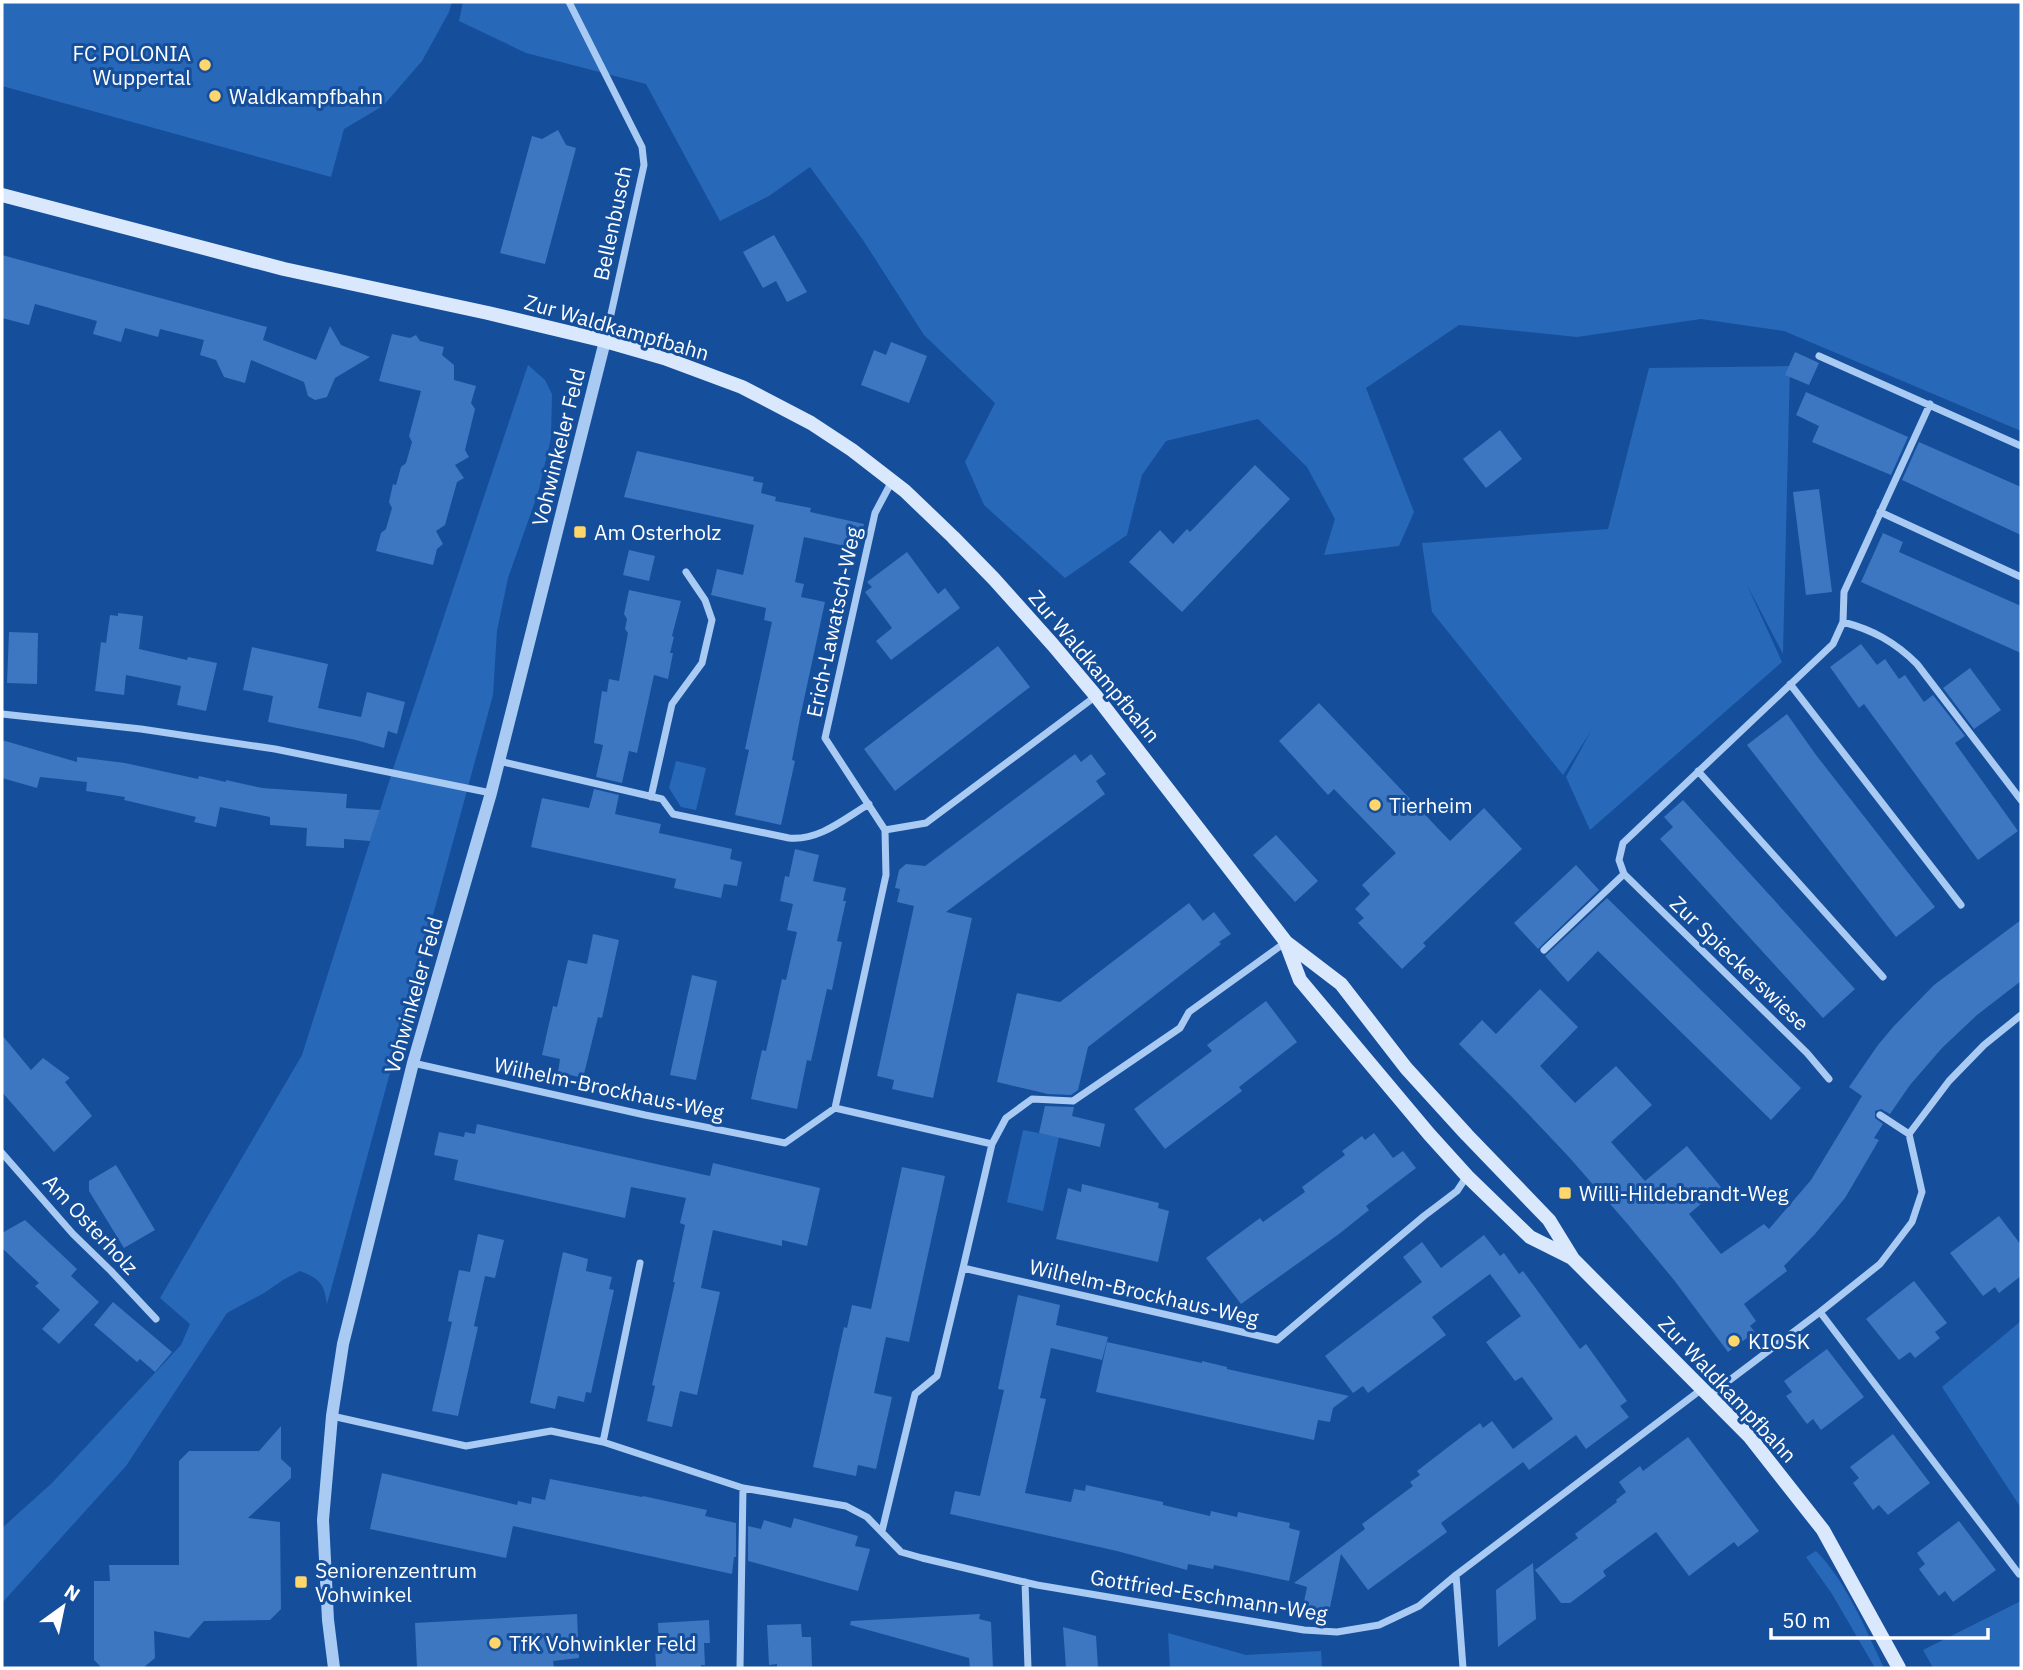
<svg xmlns="http://www.w3.org/2000/svg" width="2023" height="1670" font-family="'IBM Plex Sans',sans-serif">
	<style>
		.green { fill: #2868b8 }
		.building { fill: #3d77c1 }
		.lines { fill: none; stroke-linecap: round; stroke-linejoin: round }
		.minor { stroke: #a9caf3; stroke-width: 7 }
		.tertiary { stroke: #a9caf3; stroke-width: 12 }
		.secondary { stroke: #d9e8fd; stroke-width: 14 }
		.poi-dot { fill: #ffd66b; stroke: #154e9b; stroke-width: 2.5 }
		.labels { text-anchor: middle; dominant-baseline: central; stroke-width: 6; stroke-linejoin: round; paint-order: stroke }
		.poi-label { font-size: 21px; fill: #fff; stroke: #154e9b; text-anchor: start }
		.street-label { font-size: 21px; fill: #fff; stroke: #154e9b }
	</style>
	<rect width="100%" height="100%" fill="#154e9b"/>
	<path class="green" d="M2,2H452L449,12L422,61L383,106L344,129L331,177L2,86Z
		M463,2H2021V431L1784,331L1701,319L1577,337L1459,325L1366,388L1414,512L1399,546L1324,555L1335,519L1307,467L1258,419L1166,441L1142,475L1127,535L1065,578L984,505L965,462L995,403L924,335L863,240L810,167L769,196L720,221L646,84L526,53L459,21Z
		M528,365L545,380L552,394L551,438L538,493L508,578L497,631L493,695L327,1304C324,1283 320,1279 300,1271L283,1280L264,1293L227,1313L126,1466L2,1603V1528L52,1483L181,1345L190,1324L160,1298L302,1055L395,763Z
		M1790,366L1783,654L1747,585L1782,662L1590,830L1566,777L1591,731L1563,775L1432,612L1422,543L1608,529L1649,368Z
		M676,761L706,768L696,810L681,807L669,788Z
		M1023,1130L1059,1137L1043,1211L1007,1202Z
		M2021,1321V1508L1942,1387Z
		M1816,1551C1846,1581 1866,1630 1884,1668H1875L1832,1594L1806,1557Z
		M2021,1601V1668H1933L1923,1650Z
		M1168,1633L1246,1655L1321,1651L1322,1668H1170Z"/>
	<path class="building" d="M558,130L566,145L576,148L545,264L500,253L532,136L542,139Z
		M774,235L807,292L787,302L776,281L763,288L743,252Z
		M2,255L267,327L263,340L316,360L330,326L341,345L370,357L335,378L327,397L315,400L308,396L304,382L251,360L245,383L224,377L216,360L200,355L204,340L160,329L158,337L125,328L121,342L93,334L97,321L35,304L29,325L2,318Z
		M392,334L410,338L416,335L420,341L444,347L442,355L454,365V380L476,386L471,403L475,409L465,450L469,457L455,465L464,478L457,482L445,525L436,531L443,544L437,549L433,565L376,551L381,533L386,529L392,508L389,502L393,484L396,485L401,467L406,463L412,442L409,436L421,391L379,381Z
		M891,342L927,356L909,403L861,385L874,350L886,355Z
		M1795,352L1819,363L1809,385L1785,375Z
		M1806,392L1908,437L1891,475L1812,442L1819,426L1796,415Z
		M1500,430L1522,459L1486,488L1463,459Z
		M1919,442L2021,487V535L1902,480Z
		M637,451L754,477L753,481L763,483L761,493L776,497L775,501L811,508L810,512L864,524L858,549L804,537L795,582L804,584L801,597L825,602L800,718L792,760L795,761L781,825L735,815L749,750L745,749L772,622L764,620L766,608L711,595L717,569L743,575L754,525L624,497Z
		M1255,465L1290,499L1182,612L1129,562L1160,530L1173,544L1187,529L1190,532Z
		M1819,489L1832,592L1806,595L1793,492Z
		M1883,533L1903,542L1899,552L2021,606V653L1861,582Z
		M629,550L655,556L649,581L623,575Z
		M907,552L938,594L945,588L960,608L891,660L876,641L892,628L865,592L872,587L867,582Z
		M629,590L681,601L672,636L674,637L670,653H673L668,679L654,675L637,753L629,751L622,783L596,777L603,745L594,743L602,691L607,692L609,679L619,681L628,633L625,629L627,619L624,614Z
		M118,613L143,616L139,649L187,660L188,657L217,663L206,711L177,705L181,686L126,675L124,695L95,691L101,642L106,643L110,615L118,616Z
		M9,632L38,633L37,684L7,683Z
		M1861,644L1877,665L1885,659L1899,679L1905,675L1924,702L1933,695L1965,736L1955,743L2018,831L1978,860L1864,704L1859,708L1830,667Z
		M998,646L1030,687L895,791L864,749Z
		M252,647L328,664L318,708L361,717L367,692L405,702L397,734L388,731L384,748L356,740L268,722L273,696L243,690Z
		M1970,668L2001,710L1974,729L1943,688Z
		M1319,703L1450,841L1484,808L1522,849L1423,943L1426,946L1402,969L1358,923L1364,918L1355,909L1370,894L1362,885L1396,853L1334,789L1328,795L1279,741Z
		M1787,714L1816,755L1935,907L1896,937L1747,745Z
		M2,740L77,762V757L125,763L198,779L199,776L226,782V780L262,788L347,794L346,808L380,810L370,841L344,839V848L306,846L307,828L270,825V817L220,807L216,827L194,822L196,817L124,800L125,797L86,791L87,782L40,777L37,788L2,778Z
		M1075,754L1081,762L1091,754L1106,774L1096,781L1105,794L946,912L972,918L933,1098L892,1089L894,1080L877,1076L914,906L897,902L900,889L895,888L899,870L906,864L925,866Z
		M594,789L619,795L615,814L661,824L659,833L732,849L730,859L742,862L737,886L724,884L721,898L674,888L676,879L531,847L542,798L589,808Z
		M1683,800L1855,989L1823,1018L1660,839L1673,827L1664,817Z
		M1276,835L1318,881L1295,902L1253,855Z
		M795,849L819,855L813,881L846,888L843,901H846L837,941L842,942L832,990L827,989L811,1061L807,1060L797,1109L751,1099L762,1050L766,1051L782,979L786,980L797,932L787,930L793,904L780,901L785,876L789,877Z
		M1576,865L1599,890L1538,949L1514,923Z
		M1607,898L1801,1088L1771,1120L1598,951L1568,982L1545,956Z
		M1189,903L1203,921L1214,912L1231,934L1219,942L1221,944L1088,1047L1078,1090L1071,1095L1048,1094L997,1082L1017,993L1060,1002Z
		M2021,920V981L1977,1015L1942,1048L1910,1085L1890,1114L1881,1109L1875,1111V1118L1883,1124L1874,1138L1879,1140L1845,1198L1815,1234L1784,1266L1787,1271L1744,1304L1756,1321L1750,1326L1755,1332L1728,1352L1674,1280L1625,1221L1568,1156L1513,1098L1459,1044L1482,1020L1496,1034L1540,989L1578,1027L1540,1066L1575,1103L1616,1066L1652,1105L1611,1142L1645,1181L1687,1146L1721,1187L1689,1214L1721,1254L1764,1224L1769,1229L1811,1180L1862,1096L1849,1087L1878,1045L1893,1027L1934,985Z
		M593,934L619,940L602,1018L598,1017L583,1078L558,1072L560,1059L542,1055L553,1006L557,1007L568,960L587,964Z
		M692,975L717,981L696,1080L670,1075Z
		M1266,1001L1297,1042L1239,1087L1242,1091L1165,1149L1134,1109L1212,1051L1207,1045Z
		M2,1035L31,1070L43,1058L70,1078L65,1082L92,1116L54,1152L2,1092Z
		M1045,1106L1074,1107L1072,1116L1105,1124L1100,1147L1039,1133Z
		M477,1124L710,1176L713,1163L820,1188L807,1246L782,1240V1246L713,1230L701,1288L720,1292L697,1395L680,1391L672,1427L647,1421L655,1386L652,1385L675,1282H673L685,1225L680,1223L686,1198L631,1187L625,1218L454,1180L458,1160L434,1155L439,1132L464,1137L465,1132L475,1134Z
		M1374,1133L1393,1158L1403,1151L1416,1168L1366,1206L1369,1210L1339,1234L1241,1304L1206,1258L1260,1218L1263,1222L1305,1192L1302,1187L1345,1155L1342,1151L1362,1136L1365,1140Z
		M116,1165L155,1230L124,1248L89,1191V1181Z
		M902,1167L945,1176L909,1342L886,1337L874,1393L892,1397L876,1469L858,1465L856,1476L813,1467L844,1327L847,1328L852,1305L871,1309Z
		M1082,1184L1159,1203L1158,1208L1169,1211L1158,1262L1056,1239L1068,1188L1081,1192Z
		M1999,1216L2021,1245V1276L1999,1293L1995,1287L1983,1296L1950,1253Z
		M25,1220L77,1269L71,1276L99,1302L59,1344L42,1329L60,1310L35,1286L39,1283L2,1248V1233Z
		M478,1234L504,1240L495,1278L485,1276L474,1326L478,1327L458,1416L432,1411L452,1322L448,1321L459,1270L470,1272Z
		M1484,1235L1500,1256L1504,1253L1519,1274L1523,1271L1580,1349L1586,1344L1627,1401L1620,1406L1629,1417L1586,1449L1576,1435L1529,1470L1523,1462L1441,1523L1447,1532L1368,1590L1341,1554L1329,1612L1303,1607L1307,1587L1294,1583L1365,1529L1362,1524L1413,1486L1410,1482L1420,1475L1417,1471L1469,1431L1480,1423L1483,1428L1492,1421L1513,1449L1553,1419L1522,1377L1515,1381L1486,1342L1521,1316L1490,1274L1432,1317L1446,1335L1368,1393L1363,1386L1353,1393L1325,1356L1422,1282L1403,1257L1422,1242L1441,1268Z
		M563,1252L588,1259L586,1271L612,1277L609,1289L614,1290L591,1393L586,1392L584,1402L558,1396L555,1409L530,1403Z
		M1914,1281L1947,1323L1935,1332L1940,1338L1915,1358L1910,1352L1899,1360L1866,1319Z
		M1018,1295L1060,1305L1056,1325L1108,1337L1102,1360L1051,1348L1040,1398L1046,1399L1025,1493L1071,1502L1074,1489L1085,1491L1086,1485L1163,1502V1505L1210,1516L1211,1511L1237,1517L1238,1512L1290,1523L1289,1528L1300,1531L1289,1581L1214,1565L1213,1569L1188,1564L1187,1570L1117,1551L950,1514L955,1491L980,1496L1004,1390L998,1389Z
		M113,1302L172,1352L155,1372L140,1359L137,1362L94,1325Z
		M1107,1342L1202,1363V1361L1227,1367V1369L1349,1396L1333,1408L1330,1422L1318,1420L1314,1440L1240,1424L1096,1392Z
		M1827,1349L1864,1397L1821,1430L1813,1419L1807,1424L1786,1396L1792,1392L1784,1381Z
		M281,1426V1459L291,1468V1478L248,1518L280,1522L281,1609L270,1620L204,1621L189,1638L154,1631L155,1658L143,1668H102L94,1660V1581H110L109,1565H179V1461L189,1451H259Z
		M1893,1434L1930,1483L1888,1515L1879,1505L1873,1510L1853,1483L1859,1478L1850,1467Z
		M1688,1437L1759,1531L1738,1547L1734,1542L1689,1576L1656,1532L1603,1571L1606,1576L1570,1603H1561L1535,1570L1578,1538L1575,1534L1617,1502L1616,1500L1626,1492L1619,1482L1640,1466L1643,1471Z
		M382,1473L517,1505L518,1501L531,1504L532,1497L545,1500L550,1479L642,1497L643,1496L707,1510L705,1516L736,1523V1557H734L732,1574L513,1526L506,1558L370,1529Z
		M794,1518L858,1536L855,1546L870,1549L858,1591L748,1561V1526L761,1529L764,1520L791,1528Z
		M1959,1521L1996,1570L1953,1602L1945,1591L1939,1596L1919,1569L1925,1564L1917,1553Z
		M1533,1563L1536,1619L1498,1647L1496,1590Z
		M577,1614L579,1658L553,1661L554,1668H417L415,1623Z
		M980,1614L979,1619L991,1622L993,1668H970L969,1658L850,1625L851,1621Z
		M709,1620L710,1643H704L705,1665H701V1668H656L655,1646H659L658,1623Z
		M801,1624L802,1637H811L812,1668H777V1664L769,1665L767,1625Z
		M1063,1627L1096,1636L1098,1668H1066Z"/>
	<g class="lines">
		<path class="minor" d="M569,2L642,147L644,165L605,341
			M1819,356L2021,446
			M1930,404L1844,592L1843,622C1873,630 1895,642 1917,664L2021,800
			M1880,512L2021,577
			M1790,684L1961,905
			M2,714L141,729L275,749L491,793
			M499,761L662,799L673,814L789,838C819,841 844,819 869,804
			M1698,771L1883,977
			M651,797L672,704L702,663L712,620L705,600L686,572
			M885,830L926,823L1096,696
			M1624,874L1807,1053L1829,1079
			M1544,950L1624,874L1619,860L1623,843L1833,644L1843,622
			M413,1063L645,1115L785,1143L835,1108L992,1144L963,1268L1277,1340L1424,1216L1457,1191L1467,1176
			M835,1108L886,875L885,830L825,738L875,513L892,481
			M1880,1115L1909,1134
			M992,1144L1006,1118L1032,1099L1073,1101L1180,1028L1189,1012L1286,942
			M2,1153L73,1234L111,1271L156,1319
			M1820,1312L2019,1574
			M1710,1395L1820,1312L1880,1264L1912,1222L1922,1192L1909,1134L1949,1081L1984,1045L2021,1015
			M332,1416L466,1446L551,1431L603,1442L743,1488L846,1506L867,1517L901,1552L922,1558L1037,1585L1304,1630L1337,1632L1379,1625L1419,1606L1456,1575L1702,1389
			M603,1442L640,1263
			M882,1531L915,1394L937,1376L963,1268
			M1456,1575L1463,1668
			M1025,1582L1028,1668
			M740,1668L743,1488"/>
		<path class="tertiary" d="M334,1668L328,1620L323,1520L332,1416L343,1344L413,1063L491,793L605,341"/>
		<path class="secondary" d="M2,195L284,269L488,313L605,341L664,358L742,387L811,423L852,450L905,491L953,537L994,579L1053,645L1096,696L1286,942L1341,984L1406,1068L1467,1135L1549,1220L1573,1259L1749,1436L1823,1530L1899,1668
			M1286,943L1300,980L1429,1134L1467,1176L1530,1237L1572,1258"/>
	</g>
	<g class="poi-dot">
		<circle cx="205" cy="65" r="7"/>
		<circle cx="215" cy="96" r="7"/>
		<rect x="573" y="525" width="14" height="14" rx="3.5"/>
		<circle cx="1375" cy="805" r="7"/>
		<rect x="1558" y="1186" width="14" height="14" rx="3.5"/>
		<circle cx="1734" cy="1341" r="7"/>
		<rect x="294" y="1575" width="14" height="14" rx="3.5"/>
		<circle cx="495" cy="1643" r="7"/>
	</g>
	<g class="labels">
		<g class="poi-label">
			<text x="191" y="53" text-anchor="end">FC POLONIA<tspan x="191" dy="24">Wuppertal</tspan></text>
			<text x="229" y="96">Waldkampfbahn</text>
			<text x="594" y="532">Am Osterholz</text>
			<text x="1389" y="805">Tierheim</text>
			<text x="1579" y="1193">Willi-Hildebrandt-Weg</text>
			<text x="1748" y="1341">KIOSK</text>
			<text x="315" y="1570">Seniorenzentrum<tspan x="315" dy="24">Vohwinkel</tspan></text>
			<text x="509" y="1643">TfK Vohwinkler Feld</text>
		</g>
		<g class="street-label">
			<text transform="translate(612 223) rotate(-78)">Bellenbusch</text>
			<text transform="translate(617 327) rotate(16)">Zur Waldkampfbahn</text>
			<text transform="translate(558 447) rotate(-76)">Vohwinkeler Feld</text>
			<text transform="translate(833 622) rotate(-78)">Erich-Lawatsch-Weg</text>
			<text transform="translate(1095 666) rotate(50)">Zur Waldkampfbahn</text>
			<text transform="translate(1740 963) rotate(44)">Zur Spieckerswiese</text>
			<text transform="translate(413 995) rotate(-74)">Vohwinkeler Feld</text>
			<text transform="translate(609 1088) rotate(12)">Wilhelm-Brockhaus-Weg</text>
			<text transform="translate(91 1224) rotate(47)">Am Osterholz</text>
			<text transform="translate(1144 1292) rotate(13)">Wilhelm-Brockhaus-Weg</text>
			<text transform="translate(1728 1389) rotate(47)">Zur Waldkampfbahn</text>
			<text transform="translate(1209 1595) rotate(9)">Gottfried-Eschmann-Weg</text>
		</g>
	</g>
	<rect width="2023" height="1670" fill="none" stroke="#ffffff" stroke-width="7"/>
	<g transform="translate(63 1607) rotate(33)" stroke="#154e9b" stroke-width="5" paint-order="stroke">
	<path d="M0-5L12 26L0 18L-12 26Z" fill="#ffffff"/>
	<text y="-10" font-size="19" font-weight="bold" text-anchor="middle" fill="#ffffff">N</text>
	</g>
	<path d="M1771 1628v10h217v-10" fill="none" stroke="#ffffff" stroke-width="3.5"/>
	<text x="1782" y="1628" font-size="21" fill="#ffffff" stroke="#154e9b" stroke-width="5" paint-order="stroke">50 m</text>
</svg>
